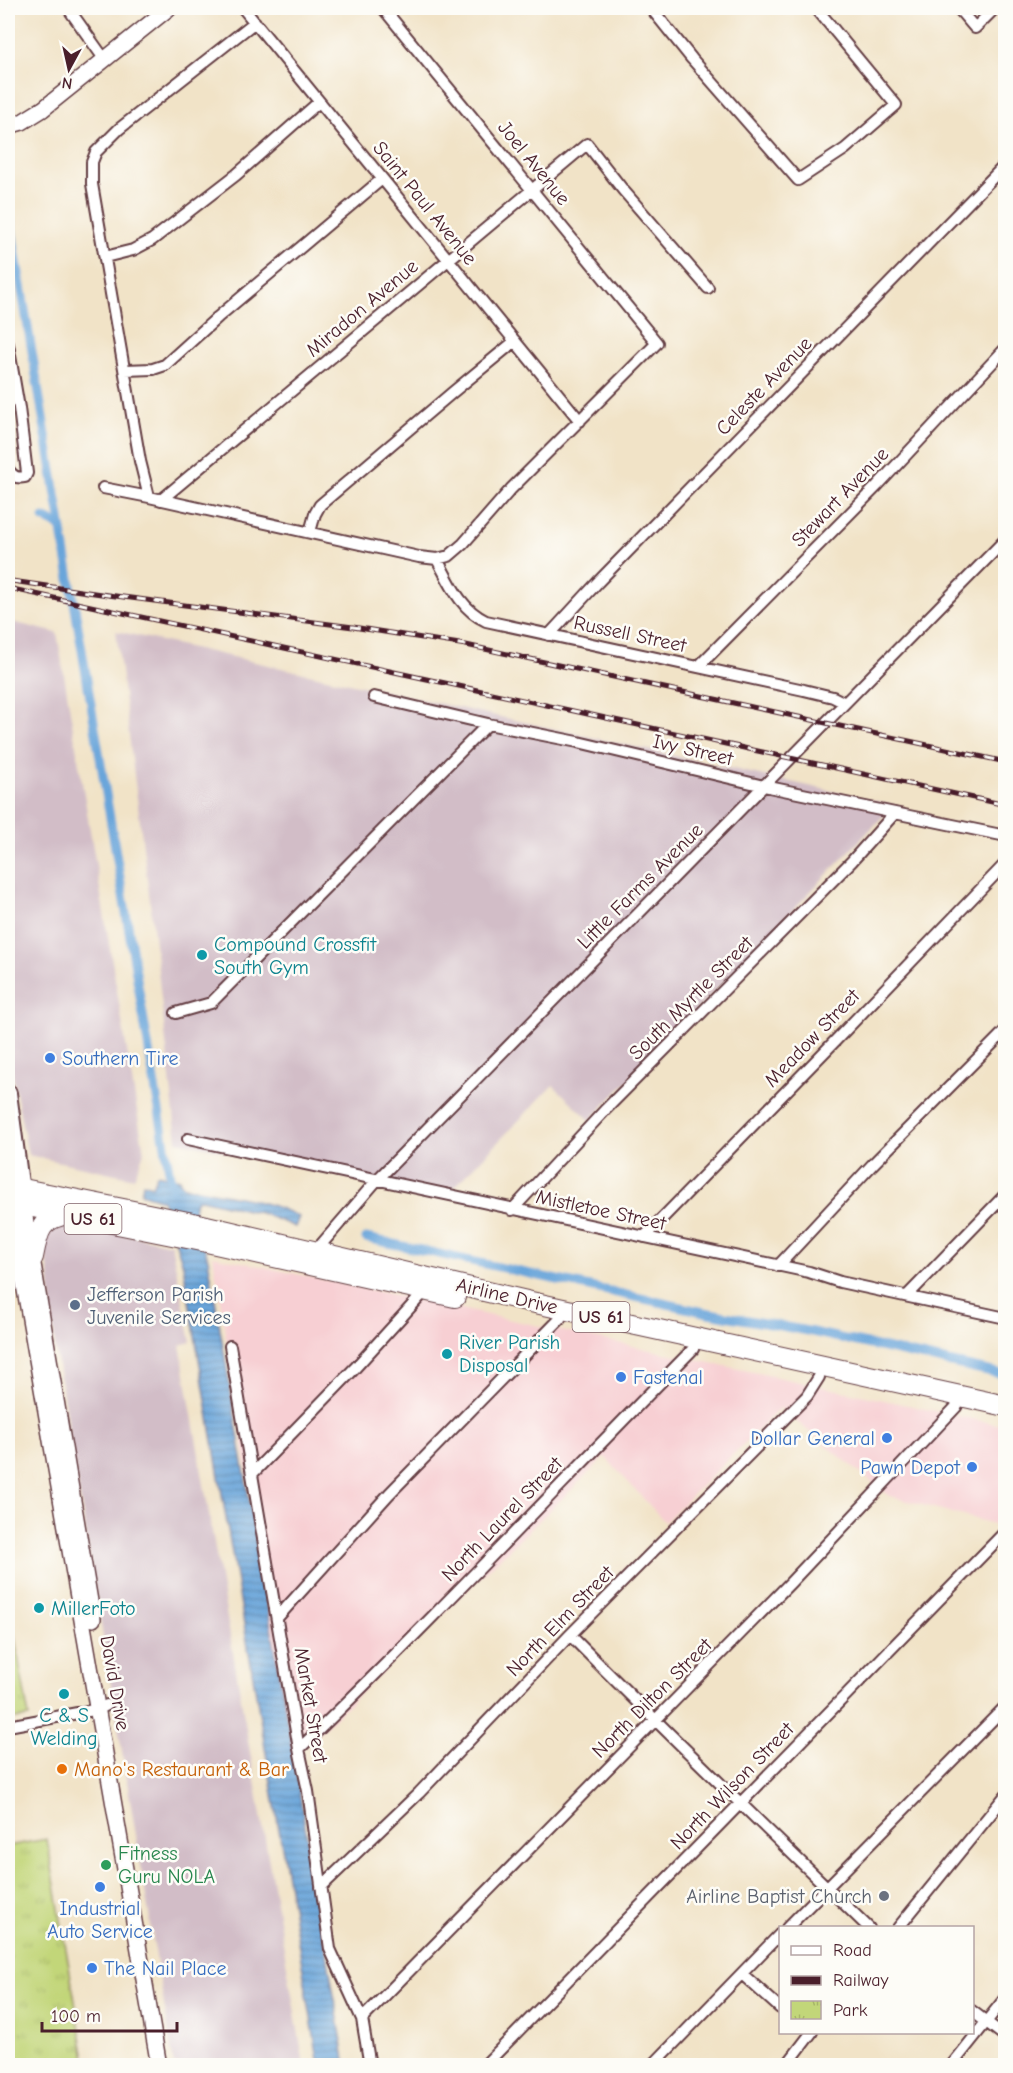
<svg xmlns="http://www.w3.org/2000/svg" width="1013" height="2073" font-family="'Comic Neue',sans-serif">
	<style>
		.built { fill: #f7cfd3 }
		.industrial { fill: #d2bdc7 }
		.park { fill: url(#park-tufts); stroke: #867a52; stroke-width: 1.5 }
		.water { fill: url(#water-rules); stroke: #5a6282; stroke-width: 1.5 }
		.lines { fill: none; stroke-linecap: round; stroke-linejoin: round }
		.canal { stroke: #69a5da; stroke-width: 9 }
		.street-casing { stroke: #633c42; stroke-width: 14 }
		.secondary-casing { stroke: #633c42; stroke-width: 18 }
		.primary-casing { stroke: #633c42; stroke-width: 20 }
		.highway-casing { stroke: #633c42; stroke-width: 22 }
		.street { stroke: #fff; stroke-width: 10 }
		.secondary { stroke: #fff; stroke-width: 15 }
		.primary { stroke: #fff; stroke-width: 16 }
		.highway { stroke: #fff; stroke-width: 20 }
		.rail-casing { stroke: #4a1f2b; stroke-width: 5 }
		.rail { stroke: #fdfcf7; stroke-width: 3; stroke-dasharray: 9; stroke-linecap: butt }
		.culture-dot { fill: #0f9aa8; stroke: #fdfcf7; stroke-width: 2 }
		.shop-dot { fill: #3f7fe0; stroke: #fdfcf7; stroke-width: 2 }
		.service-dot { fill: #5c6f8a; stroke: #fdfcf7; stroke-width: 2 }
		.food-dot { fill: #e8710a; stroke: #fdfcf7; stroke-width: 2 }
		.leisure-dot { fill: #2e9e5b; stroke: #fdfcf7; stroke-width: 2 }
		.worship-dot { fill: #6b7280; stroke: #fdfcf7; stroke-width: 2 }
		.labels { text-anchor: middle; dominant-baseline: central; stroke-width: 5; stroke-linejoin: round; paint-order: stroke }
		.shield { fill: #fdfcf7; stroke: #806168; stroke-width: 1.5 }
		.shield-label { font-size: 18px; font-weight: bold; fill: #4a1f2b }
		.street-label { font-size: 20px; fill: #4a1f2b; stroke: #fdfcf7 }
		.culture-label { font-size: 20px; fill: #0d838f; stroke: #fdfcf7; text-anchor: start }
		.shop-label { font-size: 20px; fill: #366cbe; stroke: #fdfcf7; text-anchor: start }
		.service-label { font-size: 20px; fill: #4e5e75; stroke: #fdfcf7; text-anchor: start }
		.food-label { font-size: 20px; fill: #c56008; stroke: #fdfcf7; text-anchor: start }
		.leisure-label { font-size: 20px; fill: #27864d; stroke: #fdfcf7; text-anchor: start }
		.worship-label { font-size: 20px; fill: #5b616d; stroke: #fdfcf7; text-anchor: end }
	</style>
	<defs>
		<pattern id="park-tufts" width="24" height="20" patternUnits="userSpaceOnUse" patternTransform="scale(1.5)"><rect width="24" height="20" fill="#c2d679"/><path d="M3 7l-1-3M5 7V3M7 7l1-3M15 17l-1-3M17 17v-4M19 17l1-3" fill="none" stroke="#a8b769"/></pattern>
		<pattern id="water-rules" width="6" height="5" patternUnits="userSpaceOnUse" patternTransform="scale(1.5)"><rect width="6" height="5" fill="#69a5da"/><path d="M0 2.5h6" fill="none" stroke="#5886b1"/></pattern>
	</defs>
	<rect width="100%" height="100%" fill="#fdfcf7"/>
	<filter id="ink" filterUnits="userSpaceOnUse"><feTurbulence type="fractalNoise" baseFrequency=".0167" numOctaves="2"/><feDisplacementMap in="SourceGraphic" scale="12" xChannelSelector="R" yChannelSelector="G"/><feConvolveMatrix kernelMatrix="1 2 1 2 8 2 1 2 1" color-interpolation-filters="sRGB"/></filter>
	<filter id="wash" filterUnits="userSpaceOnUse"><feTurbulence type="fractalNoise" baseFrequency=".008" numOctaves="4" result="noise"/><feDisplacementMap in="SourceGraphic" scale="24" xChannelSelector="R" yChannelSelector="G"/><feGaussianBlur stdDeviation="1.35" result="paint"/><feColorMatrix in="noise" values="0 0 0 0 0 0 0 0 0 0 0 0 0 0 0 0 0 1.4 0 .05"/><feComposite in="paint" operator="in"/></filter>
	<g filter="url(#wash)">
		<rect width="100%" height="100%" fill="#f1e3c7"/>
		<path class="built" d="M213,1256L1005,1426V1527L889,1496L780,1408L665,1522L605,1457L293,1758Z"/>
		<path class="industrial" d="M8,621L57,633L144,1152L134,1178L28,1155L8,1051Z
			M116,631L894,805L590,1120L553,1085L443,1199L177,1141L153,926Z
			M60,1220L171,1244L191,1342L180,1345L304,2065H174L55,1347L49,1274L44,1240Z"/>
		<path class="park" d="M8,1601L29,1717L8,1720Z
			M47,1839L86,2065H8V1846Z"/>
		<path class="water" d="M157,1174L179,1179L181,1184C190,1189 199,1189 208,1191C238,1197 273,1202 299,1217L295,1227L264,1214L201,1199L196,1200L194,1210L208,1259L346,2065H319L183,1265L162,1200L141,1193L143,1183L152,1186Z"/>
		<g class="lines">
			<path class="canal" d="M8,208L172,1188
				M44,518L61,527
				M366,1238L704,1312L808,1331L1006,1375"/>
		</g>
	</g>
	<g filter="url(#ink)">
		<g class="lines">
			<defs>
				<path id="street" d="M68,8L105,60
					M243,8L580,421
					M651,8L692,59L798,180L845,149L896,105L816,8
					M958,8L975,28L995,8
					M105,257L133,250L152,240L236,175L319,102
					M8,344L19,408L27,473L25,477C17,479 12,476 8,469
					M125,370L153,369L165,365L218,317L382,179
					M103,488L149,497L140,461L92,184V162L96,152L119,129L255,22
					M149,497L419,557L437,559L449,556L463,544L511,489L657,343L383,8
					M161,500L587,144L623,190L708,288
					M310,532L315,514L320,505L453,392L515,341
					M437,559C450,583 460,609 486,621L804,690L833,697L845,703
					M549,635L598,582L1006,164
					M698,667L877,486L1006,348
					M374,697L488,724L578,742L764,786L1006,836
					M176,1013L211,1003L488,724
					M188,1139L809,1272L840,1282L1006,1318
					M512,1210L606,1109L852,861L895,813
					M644,1237L836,1040L1006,863
					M313,1254L377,1180L1006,539
					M778,1266L872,1165L1006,1030
					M907,1296L1006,1194
					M230,1346L299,1749L308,1791L330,1949L362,2019L370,2066
					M252,1474L355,1368L427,1289
					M277,1618L389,1494L560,1319L562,1309
					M570,1635C668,1734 769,1831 869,1928
					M8,1726L99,1709L107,1705
					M299,1749C434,1619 562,1482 693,1349L696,1339
					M321,1887L419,1793L570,1635L807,1396L819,1377
					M787,1928L1006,1706
					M898,1928L1006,1795
					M742,1974L780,2008
					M972,2011L1006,2037
					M362,2019L791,1582L956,1407L961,1397
					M484,2066L1006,1531
					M652,2066L780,1934
					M786,2066L812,2032
					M951,2066L1006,1997"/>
				<path id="secondary" d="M8,126L22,122L43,109L169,8
					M10,1203L159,2066
					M23,1205L93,1619"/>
				<path id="primary" d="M8,1093L22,1199"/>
				<path id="highway" d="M8,1186L198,1224L531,1302L1006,1406
					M8,1202L202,1241L455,1297
					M33,1257C38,1231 40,1218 69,1214"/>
			</defs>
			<use href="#street" class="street-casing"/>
			<use href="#secondary" class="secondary-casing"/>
			<use href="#primary" class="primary-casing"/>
			<use href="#highway" class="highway-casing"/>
			<use href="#street" class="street"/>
			<use href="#secondary" class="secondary"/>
			<use href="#primary" class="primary"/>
			<use href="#highway" class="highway"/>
			<defs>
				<path id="rail" d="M12,581L108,595L353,627L466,645L1006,762
					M8,588L1006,805"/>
			</defs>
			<use href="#rail" class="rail-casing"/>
			<use href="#rail" class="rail"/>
		</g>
	</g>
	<g class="culture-dot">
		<circle cx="202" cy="955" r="6"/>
		<circle cx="447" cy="1354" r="6"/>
		<circle cx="39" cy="1608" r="6"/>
		<circle cx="64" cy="1694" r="6"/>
	</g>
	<g class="shop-dot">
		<circle cx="50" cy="1058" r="6"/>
		<circle cx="621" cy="1377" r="6"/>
		<circle cx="887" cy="1438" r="6"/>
		<circle cx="972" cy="1467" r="6"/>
		<circle cx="100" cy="1887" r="6"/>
		<circle cx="92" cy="1968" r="6"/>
	</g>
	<circle class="service-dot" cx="75" cy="1305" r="6"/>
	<circle class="food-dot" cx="62" cy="1769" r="6"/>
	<circle class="leisure-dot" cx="106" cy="1865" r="6"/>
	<circle class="worship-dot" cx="884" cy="1896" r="6"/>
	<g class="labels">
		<g class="shield">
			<rect x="64.5" y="1204" width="57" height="30" rx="4.5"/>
			<rect x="572.5" y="1302" width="57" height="30" rx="4.5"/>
		</g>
		<g class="shield-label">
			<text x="93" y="1219">US 61</text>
			<text x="601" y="1317">US 61</text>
		</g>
		<g class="street-label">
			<text transform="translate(534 163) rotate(51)">Joel Avenue</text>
			<text transform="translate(425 203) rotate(51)">Saint Paul Avenue</text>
			<text transform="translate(362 308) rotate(-40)">Miradon Avenue</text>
			<text transform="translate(764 386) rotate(-46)">Celeste Avenue</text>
			<text transform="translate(840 497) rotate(-46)">Stewart Avenue</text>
			<text transform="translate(630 634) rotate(12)">Russell Street</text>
			<text transform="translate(693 750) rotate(13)">Ivy Street</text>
			<text transform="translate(640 886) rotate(-45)">Little Farms Avenue</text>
			<text transform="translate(691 998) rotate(-45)">South Myrtle Street</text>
			<text transform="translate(812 1038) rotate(-46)">Meadow Street</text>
			<text transform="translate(601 1210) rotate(12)">Mistletoe Street</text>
			<text transform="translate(507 1296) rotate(13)">Airline Drive</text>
			<text transform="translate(502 1519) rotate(-46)">North Laurel Street</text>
			<text transform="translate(560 1621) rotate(-46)">North Elm Street</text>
			<text transform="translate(115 1683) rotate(80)">David Drive</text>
			<text transform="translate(652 1698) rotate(-45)">North Dilton Street</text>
			<text transform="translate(311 1705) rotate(80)">Market Street</text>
			<text transform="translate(732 1786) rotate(-46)">North Wilson Street</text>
		</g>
		<g class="culture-label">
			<text x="214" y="944">Compound Crossfit<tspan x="214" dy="23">South Gym</tspan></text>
			<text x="459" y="1342">River Parish<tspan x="459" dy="23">Disposal</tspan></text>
			<text x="51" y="1608">MillerFoto</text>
			<text x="64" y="1715" text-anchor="middle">C &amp; S<tspan x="64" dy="23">Welding</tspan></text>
		</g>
		<g class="shop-label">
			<text x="62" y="1058">Southern Tire</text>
			<text x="633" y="1377">Fastenal</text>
			<text x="875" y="1438" text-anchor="end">Dollar General</text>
			<text x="960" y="1467" text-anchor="end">Pawn Depot</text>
			<text x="100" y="1908" text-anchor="middle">Industrial<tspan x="100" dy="23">Auto Service</tspan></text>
			<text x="104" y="1968">The Nail Place</text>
		</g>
		<g class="service-label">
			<text x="87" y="1294">Jefferson Parish<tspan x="87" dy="23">Juvenile Services</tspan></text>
		</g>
		<g class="food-label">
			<text x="74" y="1769">Mano's Restaurant &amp; Bar</text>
		</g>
		<g class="leisure-label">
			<text x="118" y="1853">Fitness<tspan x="118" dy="23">Guru NOLA</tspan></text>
		</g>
		<g class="worship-label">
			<text x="872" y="1896">Airline Baptist Church</text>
		</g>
	</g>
	<rect width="1013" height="2073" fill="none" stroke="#fdfcf7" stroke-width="30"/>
	<rect x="779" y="1926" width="195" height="108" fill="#fdfcf7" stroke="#b5a4a5" stroke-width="1.5"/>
	<rect x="791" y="1946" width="30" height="9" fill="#ffffff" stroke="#b5a4a5" stroke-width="1.5"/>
	<text x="833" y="1956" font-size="18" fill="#4a1f2b">Road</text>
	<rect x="791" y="1976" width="30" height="9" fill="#4a1f2b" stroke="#b5a4a5" stroke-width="1.5"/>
	<text x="833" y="1986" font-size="18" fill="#4a1f2b">Railway</text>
	<rect x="791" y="2001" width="30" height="18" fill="url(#park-tufts)" stroke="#b5a4a5" stroke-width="1.5"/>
	<text x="833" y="2016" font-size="18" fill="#4a1f2b">Park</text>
	<g transform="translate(69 69) rotate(188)" stroke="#fdfcf7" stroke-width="4.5" paint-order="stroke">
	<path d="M0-4.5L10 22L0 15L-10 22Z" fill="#4a1f2b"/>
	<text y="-9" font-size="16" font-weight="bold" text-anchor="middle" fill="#4a1f2b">N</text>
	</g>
	<path d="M42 2022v9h135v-9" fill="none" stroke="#4a1f2b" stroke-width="3"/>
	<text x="51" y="2022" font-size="18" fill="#4a1f2b" stroke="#fdfcf7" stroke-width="4.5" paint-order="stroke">100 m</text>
</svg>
